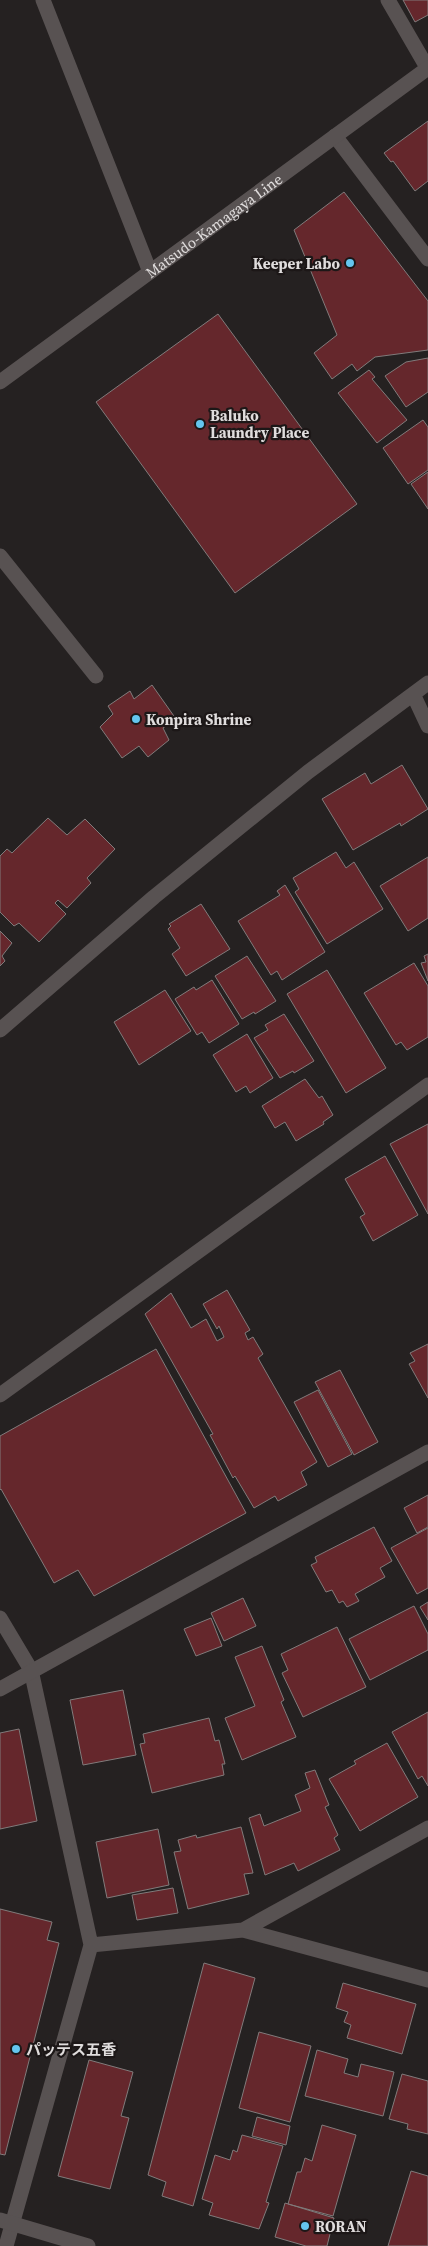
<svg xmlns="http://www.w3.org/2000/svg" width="428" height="2246" font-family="'Source Serif 4','Noto Sans JP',serif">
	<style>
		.building { fill: #65272c; stroke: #817b7b }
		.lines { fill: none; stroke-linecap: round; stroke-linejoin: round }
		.pedestrian { stroke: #585252; stroke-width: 15 }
		.minor { stroke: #585252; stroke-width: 15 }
		.tertiary { stroke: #585252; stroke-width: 15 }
		.secondary { stroke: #585252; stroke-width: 15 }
		.poi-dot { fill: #64c5ee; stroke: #1c1717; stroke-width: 2 }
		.labels { text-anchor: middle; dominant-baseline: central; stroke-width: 4.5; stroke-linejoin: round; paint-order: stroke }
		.street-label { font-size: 15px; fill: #e0dddd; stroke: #1c1717 }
		.poi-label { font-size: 15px; font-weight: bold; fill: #e0dddd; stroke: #1c1717; text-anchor: start }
	</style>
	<rect width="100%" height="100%" fill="#252121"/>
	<path class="building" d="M403,0H428V15L415,22Z
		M428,121V181L415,191L393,161L391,162L384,153Z
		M344,192L428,301V350L375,357L357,371L352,364L332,379L314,353L337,335L294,230Z
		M218,314L357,504L235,593L96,402Z
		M428,358V392L406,407L385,376L406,362Z
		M369,370L375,377L372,379L407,420L377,443L338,393Z
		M423,420L428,427V470L408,484L383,448Z
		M428,472V509L411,484Z
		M152,685L176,719L163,728L169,740L148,757L139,746L122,758L100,727L113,714L108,706L130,691L134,699Z
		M402,765L428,809L401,826L400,823L353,850L322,799L365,773L371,784Z
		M48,818L67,835L85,819L115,849L87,878L91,883L67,908L58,900L55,903L66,914L39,942L19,923L14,926L0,912V856L7,849L12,853Z
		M336,852L346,868L354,862L383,909L327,944L295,892L299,889L293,878Z
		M428,857V918L408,931L380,886Z
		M285,885L325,952L282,980L277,971L271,975L238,921L280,895L277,891Z
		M201,904L230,949L186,976L172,954L180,948L168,929L171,926L169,924Z
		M0,931L12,943L2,956L5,961L0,966Z
		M428,954V981L421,963L426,962L424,956Z
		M247,956L276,1001L255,1014L254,1012L242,1019L215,976Z
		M414,963L428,986V1037L407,1050L401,1042L396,1045L364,993Z
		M327,970L386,1068L346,1093L287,994Z
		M212,980L239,1024L209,1043L202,1032L197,1035L175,999L194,987L196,990Z
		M165,990L191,1031L139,1065L114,1022Z
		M284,1014L314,1061L294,1073L293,1071L280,1078L254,1038L268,1030L265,1025Z
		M247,1034L273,1078L250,1093L246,1086L236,1092L213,1055Z
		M305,1079L319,1098L322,1096L333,1115L323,1122L324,1124L296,1141L285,1122L275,1128L262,1106Z
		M428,1124V1214L390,1144Z
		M385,1156L418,1215L373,1241L360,1217L365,1214L345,1179Z
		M227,1290L250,1330L245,1333L248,1340L253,1337L263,1354L258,1358L317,1462L301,1472L307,1485L278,1501L275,1496L254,1508L235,1476L233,1478L210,1435L213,1434L145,1314L171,1293L191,1328L206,1319L217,1341L224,1337L219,1326L217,1329L203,1304Z
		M428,1344V1398L409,1364L415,1361L410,1353Z
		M156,1349L246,1513L94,1596L78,1570L54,1583L1,1489L0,1490V1436Z
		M340,1370L378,1442L354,1455L315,1382Z
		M318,1390L352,1454L328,1467L294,1402Z
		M428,1495V1527L417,1533L404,1508Z
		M374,1527L392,1561L380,1568L385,1577L355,1594L359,1601L347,1607L343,1601L339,1603L332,1590L326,1592L311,1565L317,1562L315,1557Z
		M428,1528V1588L417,1594L391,1548Z
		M243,1598L256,1626L224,1641L211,1613Z
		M428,1602V1620L420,1607Z
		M414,1606L428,1634V1650L370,1680L349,1639Z
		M211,1618L222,1646L196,1656L184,1629Z
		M337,1627L366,1687L303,1717L282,1673L288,1670L281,1654Z
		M262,1646L284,1700L281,1702L296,1737L242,1760L225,1718L255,1706L235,1657Z
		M123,1690L136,1755L83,1765L70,1700Z
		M428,1712V1786L422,1776L418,1779L392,1732Z
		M209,1718L215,1741L219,1740L225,1764H222L224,1775L152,1793L140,1744L145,1743L143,1734Z
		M19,1729L37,1821L0,1829V1733Z
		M387,1743L418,1797L360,1831L329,1779L356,1764L354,1761Z
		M315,1770L329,1805L325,1807L338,1835L334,1838L340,1850L298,1871L294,1863L265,1875L249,1818L260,1814L264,1826L301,1811L295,1795L310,1788L305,1773Z
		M241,1827L253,1873L244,1874L249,1894L188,1909L174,1852L181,1851L178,1840L196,1835L197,1838Z
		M158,1829L169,1885L107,1898L96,1842Z
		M173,1888L178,1913L137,1920L132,1895Z
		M0,1909L52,1922L47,1940L59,1943L5,2155L0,2154Z
		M204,1963L255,1978L193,2206L162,2196L166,2182L148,2175Z
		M343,1983L416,2004L402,2054L347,2038L351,2025L344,2022L348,2012L336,2008Z
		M259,2032L311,2046L290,2122L239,2108Z
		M317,2050L348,2059L344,2073L358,2077L361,2064L394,2072L383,2116L305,2096Z
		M89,2060L133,2072L121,2116L129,2118L110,2189L58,2176Z
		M402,2074L428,2081V2134L407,2129L408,2124L389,2119Z
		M257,2117L290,2126L286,2145L252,2136Z
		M322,2125L356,2135L333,2216L288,2204L297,2172H301L305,2158L312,2161Z
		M242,2135L283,2146L266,2202L269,2203L259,2229L209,2215L213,2203L202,2199L215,2155L230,2160L233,2150L237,2152Z
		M411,2171L428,2176V2246H388Z
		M285,2203L334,2218L327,2246H306L275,2237Z"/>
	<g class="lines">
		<path class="pedestrian" d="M0,556L96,676"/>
		<path class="minor" d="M43,0L150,272
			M388,0L428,69
			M335,136L428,259
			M413,694L428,726
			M0,1030L154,897L308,772L428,683
			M0,1395L428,1085
			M0,1618L31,1670L91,1945L243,1930L428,1980
			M243,1930L428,1828
			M6,2246L91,1945"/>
		<path class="tertiary" d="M0,1689L428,1452
			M0,2220L88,2246"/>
		<path class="secondary" id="s1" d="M0,382L428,68"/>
	</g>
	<g class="poi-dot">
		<circle cx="350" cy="263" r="5"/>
		<circle cx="200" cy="424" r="5"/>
		<circle cx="136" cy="719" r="5"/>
		<circle cx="16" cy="2049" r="5"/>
		<circle cx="305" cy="2226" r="5"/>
	</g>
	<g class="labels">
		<g class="street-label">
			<text stroke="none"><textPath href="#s1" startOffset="265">Matsudo-Kamagaya Line</textPath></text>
		</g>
		<g class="poi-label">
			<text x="340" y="263" text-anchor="end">Keeper Labo</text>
			<text x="210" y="415">Baluko<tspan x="210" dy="17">Laundry Place</tspan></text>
			<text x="146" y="719">Konpira Shrine</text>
			<text x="26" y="2049">パッテス五香</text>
			<text x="315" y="2226">RORAN</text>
		</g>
	</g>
</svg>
